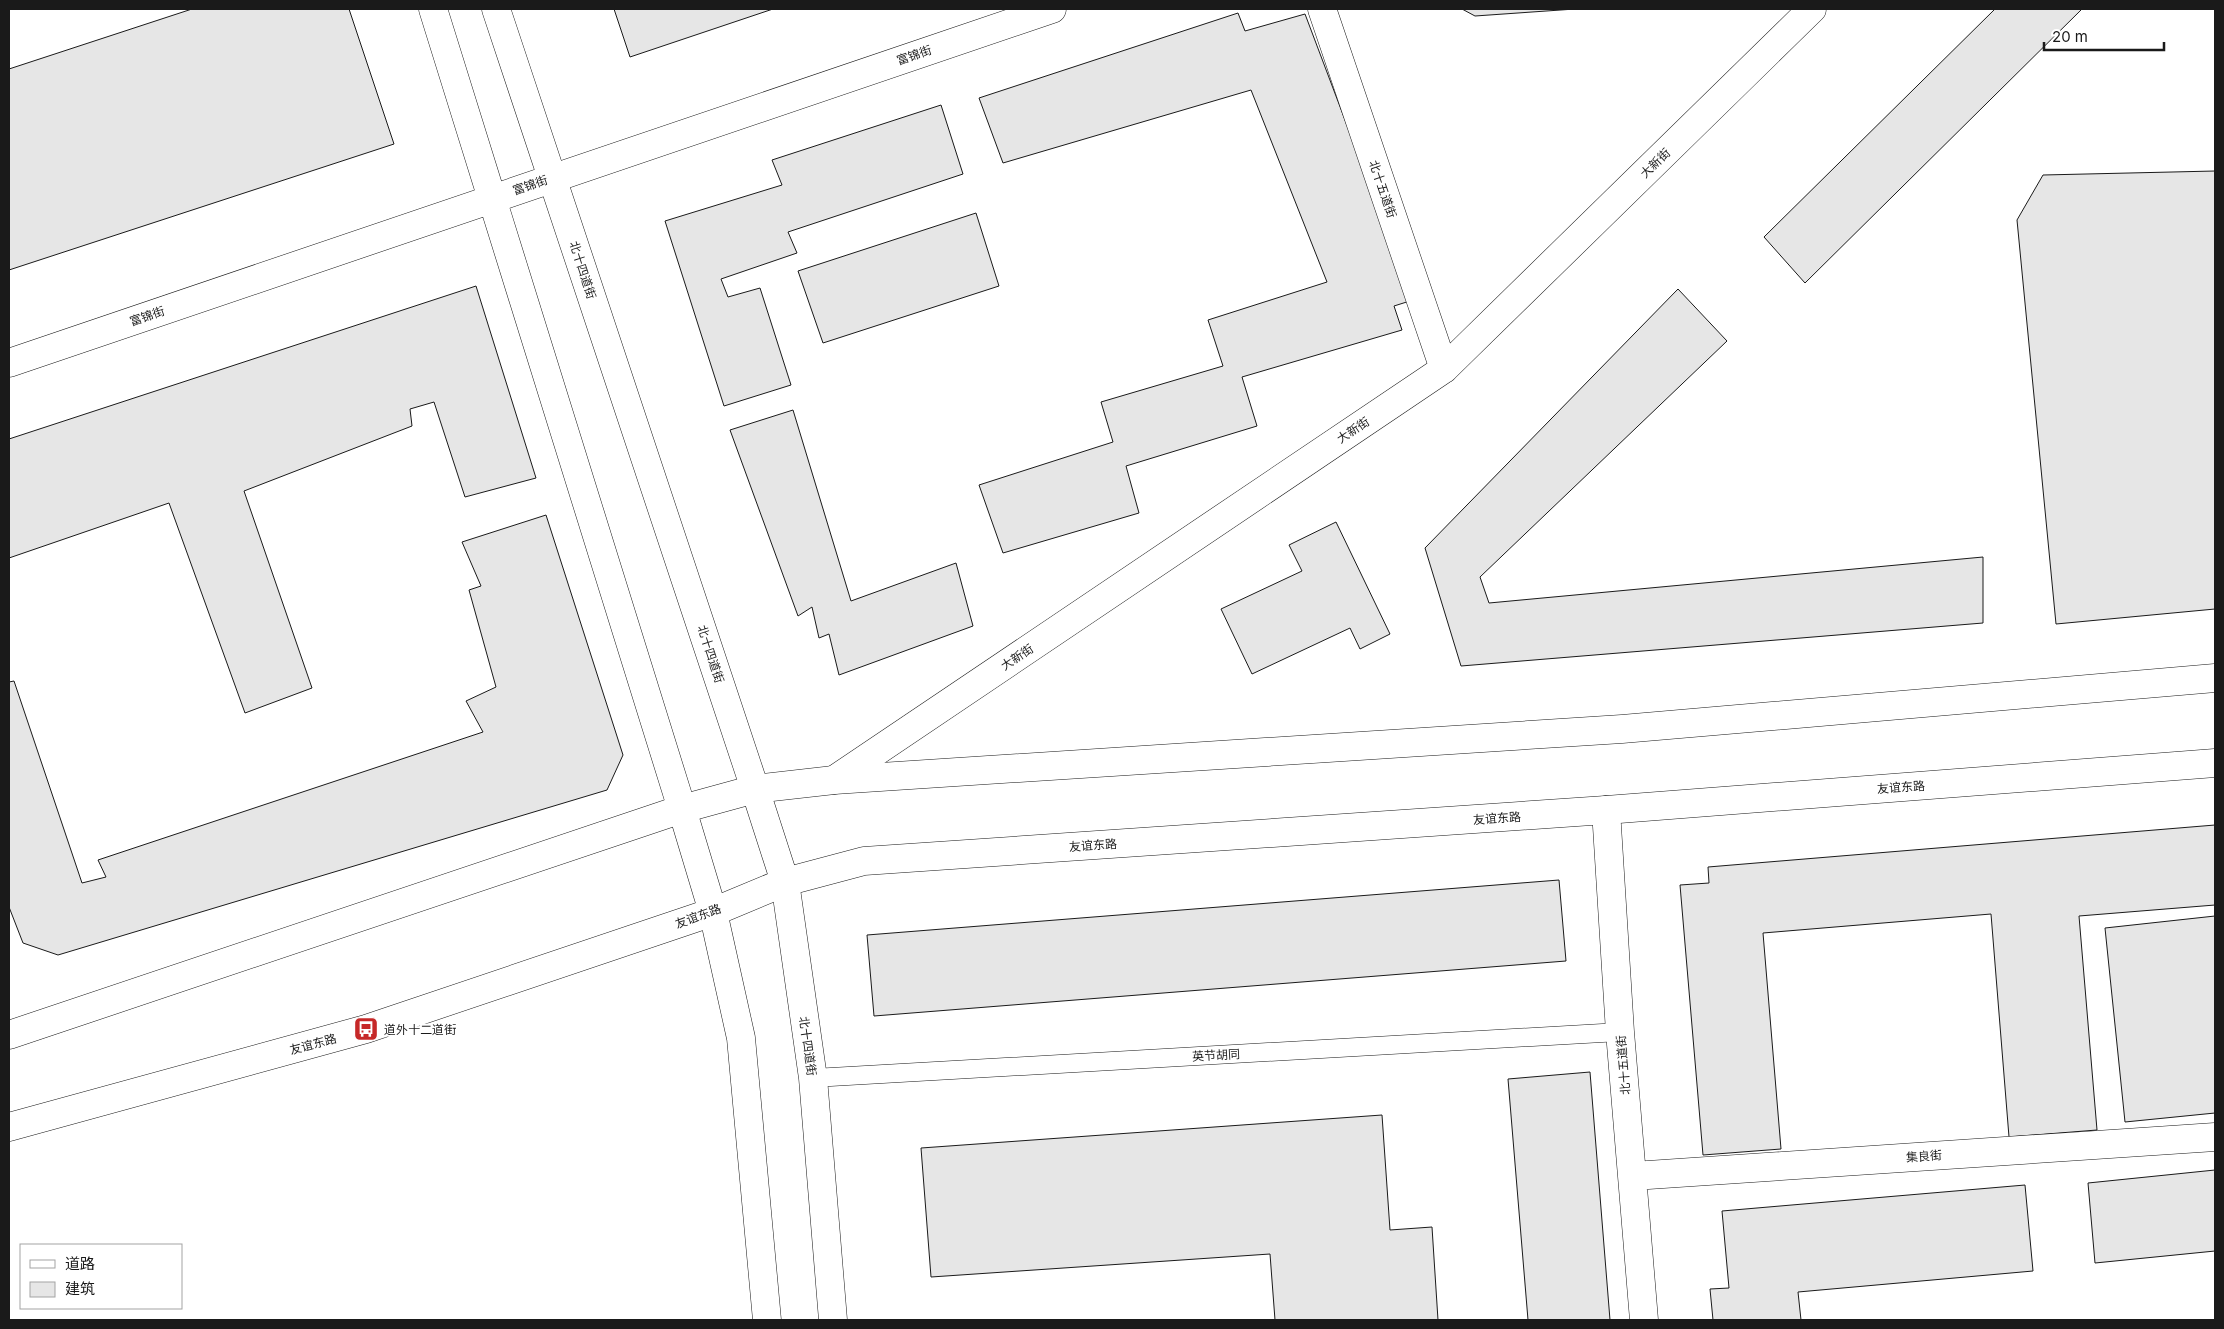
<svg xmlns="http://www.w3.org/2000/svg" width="2224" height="1329" font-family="Inter,'Noto Sans SC',sans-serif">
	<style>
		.building { fill: #e6e6e6; stroke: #1a1a1a }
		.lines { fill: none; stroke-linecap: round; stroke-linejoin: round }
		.lane-casing { stroke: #1a1a1a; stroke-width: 19 }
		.secondary-casing { stroke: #1a1a1a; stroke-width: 29 }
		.primary-casing { stroke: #1a1a1a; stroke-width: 29 }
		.highway-casing { stroke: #1a1a1a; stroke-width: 29 }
		.lane { stroke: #fff; stroke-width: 18 }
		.secondary { stroke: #fff; stroke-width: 28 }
		.primary { stroke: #fff; stroke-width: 28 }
		.highway { stroke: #fff; stroke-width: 28 }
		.labels { text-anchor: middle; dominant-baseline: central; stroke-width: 4; stroke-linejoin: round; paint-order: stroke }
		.street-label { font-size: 12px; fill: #1a1a1a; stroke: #fff }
		.poi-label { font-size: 12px; fill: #1a1a1a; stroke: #fff; text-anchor: start }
	</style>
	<rect width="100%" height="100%" fill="#fff"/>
	<path class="building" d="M192,9H349L394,144L9,270V69Z
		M614,9H773L630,57Z
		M1462,9H1575L1475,16Z
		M1995,9H2082L1805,283L1764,237Z
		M1238,13L1245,31L1305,14L1413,300L1394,306L1402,330L1242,377L1257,426L1126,466L1139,513L1003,553L979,485L1113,442L1101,402L1223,366L1208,320L1327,282L1251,90L1003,163L979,98Z
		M941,105L963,174L788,232L797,253L721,279L728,297L760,288L791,385L724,406L665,221L782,185L772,160Z
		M2215,171V609L2056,624L2017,220L2043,175Z
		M976,213L999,286L823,343L798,271Z
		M476,286L536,478L465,497L434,402L410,409L412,426L244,491L312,688L245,713L169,503L9,558V439Z
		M1678,289L1727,341L1480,577L1489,603L1983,557V623L1461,666L1425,548Z
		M793,410L851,601L956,563L973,626L839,675L829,634L819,638L812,607L798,616L730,430Z
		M546,515L623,755L607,790L58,955L23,943L9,907V682L14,681L82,883L106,877L98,860L483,732L466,701L496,687L469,590L481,586L462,542Z
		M1336,522L1390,634L1360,649L1350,628L1252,674L1221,609L1302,571L1289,545Z
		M2215,825V905L2079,916L2097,1130L2009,1137L1991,914L1763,933L1781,1149L1703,1155L1680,885L1709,883L1708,867Z
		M1559,880L1566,961L874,1016L867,935Z
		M2215,916V1113L2125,1122L2105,928Z
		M1590,1072L1610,1320H1528L1508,1079Z
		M1382,1115L1390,1230L1432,1227L1438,1320H1275L1270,1254L931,1277L921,1148Z
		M2215,1170V1251L2095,1263L2088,1183Z
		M2025,1185L2033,1271L1798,1292L1801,1320H1713L1710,1289L1729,1288L1722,1211Z"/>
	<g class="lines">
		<defs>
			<path id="lane" d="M813,1078L1620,1032"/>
			<path id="secondary" d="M433,9L682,809
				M496,9L755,789
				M1322,9L1444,369
				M9,363L1052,9
				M834,780L1444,369L1812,9
				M1606,810L1620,1032L1644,1320
				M1633,1176L2215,1137"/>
			<path id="primary" d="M755,789L785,882L813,1078L833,1320
				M682,809L713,912L741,1038L767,1320"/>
			<path id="highway" d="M9,1035L682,809L755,789L834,780L1622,729L2215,678
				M9,1127L366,1029L713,912L785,882L864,861L1606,810L2215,763"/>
		</defs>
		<use href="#lane" class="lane-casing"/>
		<use href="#secondary" class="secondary-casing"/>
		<use href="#primary" class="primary-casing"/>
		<use href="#highway" class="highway-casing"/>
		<use href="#lane" class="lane"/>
		<use href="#secondary" class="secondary"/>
		<use href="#primary" class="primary"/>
		<use href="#highway" class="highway"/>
	</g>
	<defs>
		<symbol id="bus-square" viewBox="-11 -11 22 22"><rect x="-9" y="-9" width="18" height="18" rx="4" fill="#c62828" stroke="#fff"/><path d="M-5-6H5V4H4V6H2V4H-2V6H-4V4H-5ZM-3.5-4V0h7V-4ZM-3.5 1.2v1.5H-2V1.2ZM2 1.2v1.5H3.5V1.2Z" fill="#fff"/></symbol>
	</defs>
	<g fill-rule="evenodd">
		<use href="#bus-square" x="352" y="1015" width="28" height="28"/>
	</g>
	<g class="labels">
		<g class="street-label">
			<text transform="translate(914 55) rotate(-19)">富锦街</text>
			<text transform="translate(1655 163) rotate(-44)">大新街</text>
			<text transform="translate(530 185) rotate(-19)">富锦街</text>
			<text transform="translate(1383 189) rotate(71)">北十五道街</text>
			<text transform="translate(583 270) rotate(72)">北十四道街</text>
			<text transform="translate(147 316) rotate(-19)">富锦街</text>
			<text transform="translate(1353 430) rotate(-34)">大新街</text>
			<text transform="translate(711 654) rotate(72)">北十四道街</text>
			<text transform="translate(1017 657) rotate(-34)">大新街</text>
			<text transform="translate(1901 787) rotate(-4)">友谊东路</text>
			<text transform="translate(1497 818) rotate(-4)">友谊东路</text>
			<text transform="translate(1093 845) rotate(-4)">友谊东路</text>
			<text transform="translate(698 916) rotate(-20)">友谊东路</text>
			<text transform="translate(313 1044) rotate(-15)">友谊东路</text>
			<text transform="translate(808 1046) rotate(82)">北十四道街</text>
			<text transform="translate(1216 1055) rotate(-3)">英节胡同</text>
			<text transform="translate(1623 1065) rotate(-95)">北十五道街</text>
			<text transform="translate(1924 1156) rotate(-4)">集良街</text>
		</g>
		<g class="poi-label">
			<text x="384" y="1029">道外十二道街</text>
		</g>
	</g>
	<rect width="2224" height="1329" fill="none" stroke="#1a1a1a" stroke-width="20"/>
	<rect x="20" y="1244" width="162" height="65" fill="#ffffff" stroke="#a3a3a3"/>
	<rect x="30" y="1260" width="25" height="8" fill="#ffffff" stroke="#a3a3a3"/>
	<text x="65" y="1269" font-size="15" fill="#1a1a1a">道路</text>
	<rect x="30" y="1282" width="25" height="15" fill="#e6e6e6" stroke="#a3a3a3"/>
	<text x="65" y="1294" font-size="15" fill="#1a1a1a">建筑</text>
	<path d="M2044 42v8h120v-8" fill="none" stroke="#1a1a1a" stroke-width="2.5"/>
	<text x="2052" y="42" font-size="15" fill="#1a1a1a" stroke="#ffffff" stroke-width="4" paint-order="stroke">20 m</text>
</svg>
